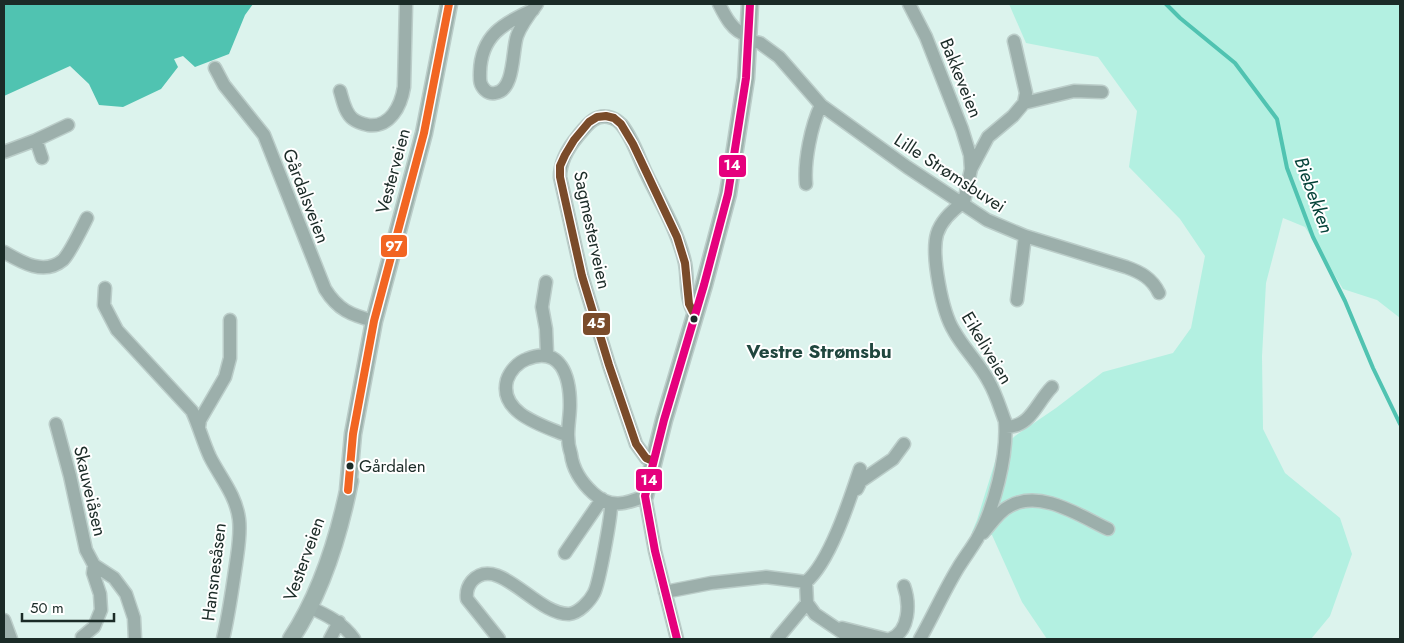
<svg xmlns="http://www.w3.org/2000/svg" width="1404" height="643" font-family="Jost,sans-serif">
	<style>
		.green { fill: #b3f0e1 }
		.water { fill: #50c3b1 }
		.lines { fill: none; stroke-linecap: round; stroke-linejoin: round }
		.stream { stroke: #50c3b1; stroke-width: 4 }
		.minor-casing { stroke: #bbcdc9; stroke-width: 15 }
		.major-casing { stroke: #bbcdc9; stroke-width: 19 }
		.minor { stroke: #9cafab; stroke-width: 12 }
		.major { stroke: #9eb2ad; stroke-width: 16 }
		.bus-1-casing { stroke: #fff; stroke-width: 11 }
		.bus-2-casing { stroke: #fff; stroke-width: 11 }
		.bus-3-casing { stroke: #fff; stroke-width: 11 }
		.bus-1 { stroke: #f26522; stroke-width: 8 }
		.bus-2 { stroke: #7a4b2a; stroke-width: 8 }
		.bus-3 { stroke: #e5007d; stroke-width: 8 }
		.bus-dot { fill: #1b2b27; stroke: #fff; stroke-width: 2 }
		.labels { text-anchor: middle; dominant-baseline: central; stroke-width: 4; stroke-linejoin: round; paint-order: stroke }
		.bus-label { font-size: 17px; fill: #1b2b27; stroke: #fff; text-anchor: start }
		.street-label { font-size: 18px; fill: #1b2b27; stroke: #fff }
		.water-label { font-size: 19px; font-style: italic; fill: #054339; stroke: #fff }
		.neighbourhood-label { font-size: 19px; font-weight: bold; fill: #20463e; stroke: #fff }
		.line-badge { stroke: #fff; stroke-width: 2 }
		.badge-label { font-size: 14px; text-anchor: middle; font-weight: bold; fill: #fff }
	</style>
	<rect width="100%" height="100%" fill="#dcf3ed"/>
	<path class="green" d="M1009,4H1400V318L1377,300L1343,289L1305,227L1283,218L1266,283L1262,356L1263,429L1285,473L1340,518L1352,554L1330,616L1311,639H1047L1022,602L992,535L972,532L977,520L998,452L1015,436L1056,408L1103,372L1173,353L1191,328L1205,256L1180,219L1129,167L1137,111L1098,57L1026,43Z"/>
	<path class="water" d="M4,4H253L245,15L229,54L195,67L183,56L174,59L178,67L161,89L123,107L99,105L89,84L70,66L4,96Z"/>
	<g class="lines">
		<path class="stream" d="M1166,4L1180,18L1235,63L1277,119L1287,168L1313,237L1345,301L1373,368L1400,424"/>
		<defs>
			<path id="minor" d="M719,4C725,16 733,32 747,35
				M909,4L926,37L962,129L970,155L971,169L964,202C954,209 941,221 937,234C931,255 942,312 954,331C964,349 980,364 989,382C996,394 1000,408 1005,421C1008,455 994,509 977,539C971,549 964,558 958,568C944,591 933,616 920,639
				M533,10C503,23 481,36 480,72C480,79 479,84 485,90C487,92 491,94 495,93C515,91 512,50 517,36C521,25 530,13 537,4
				M747,40L760,43L779,57L821,105L907,167L987,220L1025,236L1126,267C1140,272 1152,278 1159,293
				M1014,41L1026,93L1024,103
				M215,68L224,85L264,135L325,289C338,310 351,315 374,321
				M340,91C343,101 345,113 353,119C357,122 363,124 368,125C390,128 401,106 404,87L406,4
				M36,140L42,158
				M4,152L36,140L68,125
				M971,169L988,137L1013,116L1024,103L1074,91L1102,92
				M806,184C804,161 811,126 821,105
				M4,252C21,262 44,276 63,260C70,253 82,228 87,218
				M546,282L542,307L546,329L547,354
				M105,288L104,305L117,330L192,411C199,426 203,442 210,457C220,477 236,495 239,519C241,534 238,549 236,564C232,590 229,614 223,639
				M1017,300L1025,236
				M56,424L70,476L86,550L94,565L114,578L126,594L134,618L135,639
				M199,427L200,420L225,377L230,358V320
				M1006,427C1031,427 1036,403 1052,387
				M568,436C545,426 498,414 507,380C510,371 518,362 527,359C561,345 570,377 570,405C570,415 568,425 568,435C568,441 569,448 571,454C573,470 581,482 593,493C610,509 626,504 645,496L655,551L677,639
				M653,461L646,458L636,444L609,365L582,276L560,177C560,161 568,148 578,136C587,125 596,112 612,118C615,119 619,122 621,124C633,138 639,159 647,175C661,204 678,231 685,263C688,279 685,300 695,314
				M857,489L861,481L893,459L904,444
				M983,533C991,524 999,511 1010,506C1041,489 1080,516 1108,529
				M565,553L602,499
				M806,582C830,562 850,499 860,469
				M665,592L711,583L766,577L806,582L807,603L815,614L852,639
				M309,607C327,615 343,623 354,639
				M4,620L11,639
				M842,628L886,639
				M82,637L94,627L101,610L100,594L93,573L94,565
				M330,639L339,622
				M499,639L467,599C466,592 467,587 472,581C498,553 536,615 569,614C579,613 590,601 594,593C599,584 612,513 611,503
				M777,639L807,603
				M890,639C910,632 910,603 904,586"/>
			<path id="major" d="M348,490L353,434L374,321L424,133L449,4
				M645,496L664,420L704,285L728,194L746,78L750,4
				M291,639C322,592 339,536 350,481"/>
		</defs>
		<use href="#minor" class="minor-casing"/>
		<use href="#major" class="major-casing"/>
		<use href="#minor" class="minor"/>
		<use href="#major" class="major"/>
		<defs>
			<path id="bus-1" d="M348,490L353,434L374,321L424,133L449,4"/>
			<path id="bus-2" d="M653,461L646,458L636,444L609,365L582,276L560,177V166L565,155L574,140L589,122L597,117L606,116L614,118L621,124L633,144L677,237L685,263L689,304L693,312"/>
			<path id="bus-3" d="M677,639L655,551L645,496L664,420L704,285L728,194L746,78L750,4"/>
		</defs>
		<use href="#bus-1" class="bus-1-casing"/>
		<use href="#bus-2" class="bus-2-casing"/>
		<use href="#bus-3" class="bus-3-casing"/>
		<use href="#bus-1" class="bus-1"/>
		<use href="#bus-2" class="bus-2"/>
		<use href="#bus-3" class="bus-3"/>
	</g>
	<g class="bus-dot">
		<circle cx="694" cy="319" r="4.5"/>
		<circle cx="350" cy="466" r="4.5"/>
	</g>
	<g class="labels">
		<g class="bus-label">
			<text x="359" y="466">Gårdalen</text>
		</g>
		<g class="street-label">
			<text transform="translate(961 78) rotate(68)">Bakkeveien</text>
			<text transform="translate(393 171) rotate(-75)">Vesterveien</text>
			<text transform="translate(950 173) rotate(33)">Lille Strømsbuvei</text>
			<text transform="translate(306 196) rotate(69)">Gårdalsveien</text>
			<text transform="translate(592 230) rotate(78)">Sagmesterveien</text>
			<text transform="translate(987 348) rotate(59)">Eikeliveien</text>
			<text transform="translate(90 491) rotate(77)">Skauveiåsen</text>
			<text transform="translate(304 559) rotate(-70)">Vesterveien</text>
			<text transform="translate(214 572) rotate(-83)">Hansnesåsen</text>
		</g>
		<g class="water-label">
			<text transform="translate(1314 195) rotate(70)">Biebekken</text>
		</g>
		<g class="neighbourhood-label">
			<text x="819" y="351">Vestre Strømsbu</text>
		</g>
	</g>
	<g class="line-badge">
		<rect x="718" y="154" width="29" height="24" rx="5" fill="#e5007d"/>
		<rect x="380" y="234" width="28" height="24" rx="5" fill="#f26522"/>
		<rect x="582" y="312" width="29" height="24" rx="5" fill="#7a4b2a"/>
		<rect x="635" y="468" width="28" height="24" rx="5" fill="#e5007d"/>
	</g>
	<g class="badge-label">
		<text x="732" y="170">14</text>
		<text x="394" y="251">97</text>
		<text x="596" y="328">45</text>
		<text x="649" y="485">14</text>
	</g>
	<rect width="1404" height="643" fill="none" stroke="#1b2b27" stroke-width="10"/>
	<path d="M22 613v8h92v-8" fill="none" stroke="#1b2b27" stroke-width="2.5"/>
	<text x="30" y="613" font-size="15" fill="#1b2b27" stroke="#ffffff" stroke-width="4" paint-order="stroke">50 m</text>
</svg>
